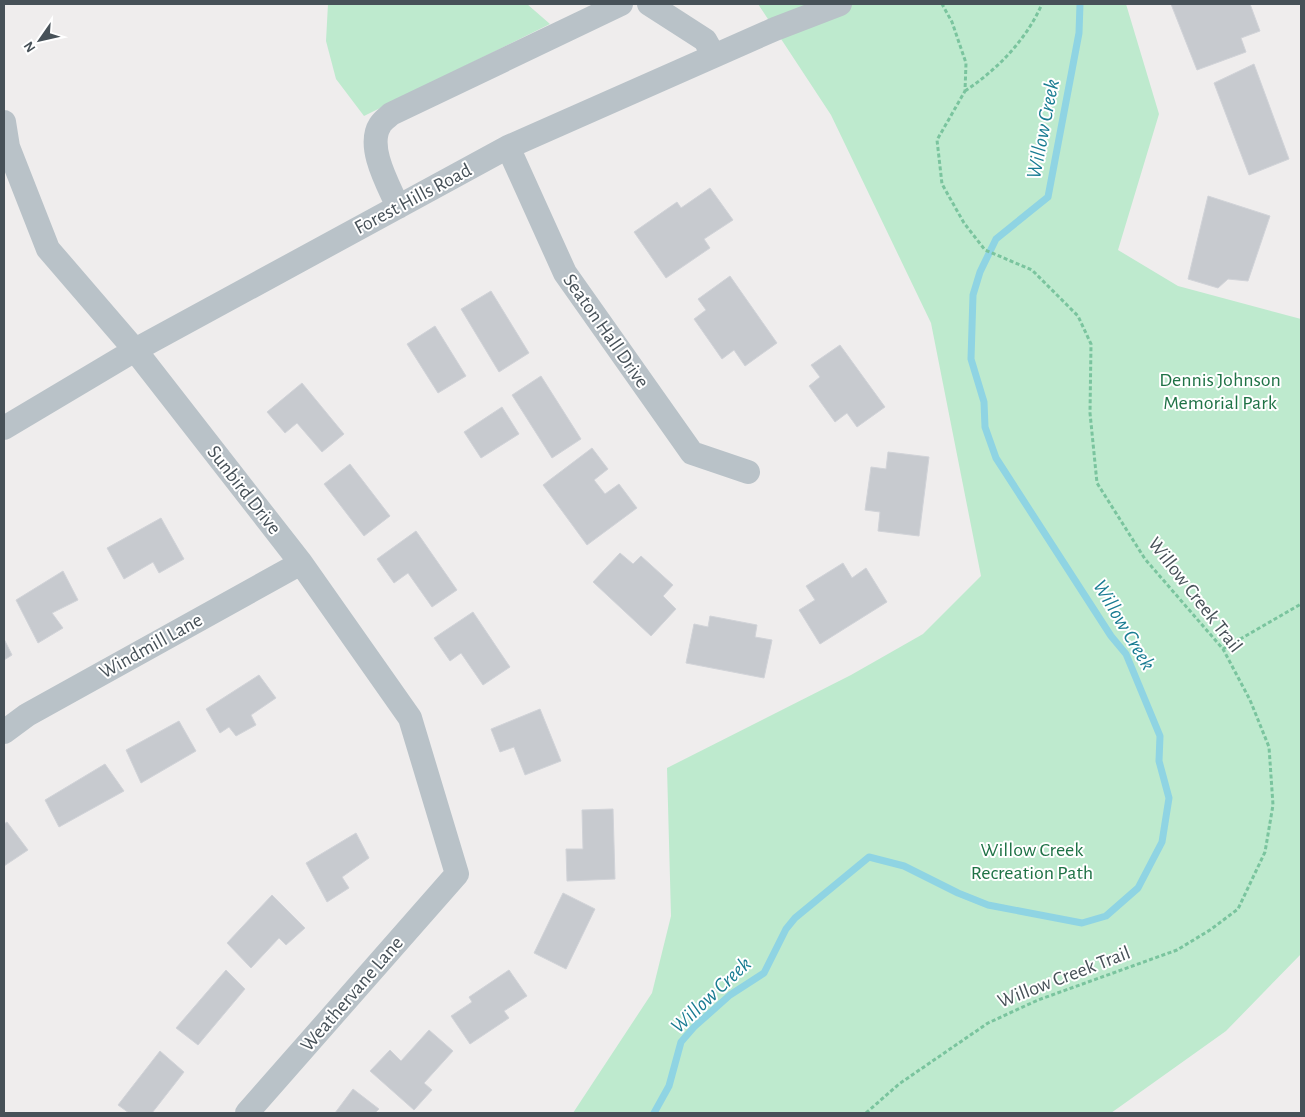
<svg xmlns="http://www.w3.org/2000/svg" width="1305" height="1117" font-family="'Alegreya Sans',sans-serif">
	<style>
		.green { fill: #beeace }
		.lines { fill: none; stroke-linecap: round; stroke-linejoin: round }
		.stream { stroke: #8fd4e3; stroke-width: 7 }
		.building { fill: #c7cacf; stroke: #d1d3d8 }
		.path { stroke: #7ac49e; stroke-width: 3; stroke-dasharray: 4 2.5; stroke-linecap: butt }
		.minor { stroke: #b9c2c8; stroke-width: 24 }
		.labels { text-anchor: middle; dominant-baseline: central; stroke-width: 4; stroke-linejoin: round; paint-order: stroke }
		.street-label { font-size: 20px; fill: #475158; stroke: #fff }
		.park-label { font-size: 20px; fill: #1f7246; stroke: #fff }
		.water-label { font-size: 21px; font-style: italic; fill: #197c92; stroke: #fff }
	</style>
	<rect width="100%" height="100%" fill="#efeded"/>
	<path class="green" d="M328,4H527L550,24L364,116L336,79L326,41Z
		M758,4H1126L1159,114L1118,250L1178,286L1301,319V954L1226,1031L1111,1113H573L652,993L671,916L667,768L851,675L923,634L981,576L931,323L831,115Z"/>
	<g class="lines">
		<path class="stream" d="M654,1113L669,1086L681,1042L694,1027L730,995L764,973L786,929L795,918L869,857L904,866L958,893L988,905L1082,923L1106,916L1138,888L1162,842L1169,798L1159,761L1160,736L1126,654L1111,636L996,458L985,427L984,402L971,359L973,295L980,272L996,239L1048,197L1079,33L1080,4"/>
	</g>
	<path class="building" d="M1171,4H1250L1260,31L1241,38L1246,52L1197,70Z
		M1254,64L1289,159L1249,175L1214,83Z
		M710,188L733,220L704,239L710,248L666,278L634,232L677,202L681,208Z
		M1208,196L1270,216L1248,281L1228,279L1218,288L1188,279Z
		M730,276L777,343L745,366L734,350L722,359L694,319L706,310L698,299Z
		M491,291L529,353L499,372L461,309Z
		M435,326L466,376L438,393L407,344Z
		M840,345L885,407L857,427L847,413L835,422L809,386L820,377L811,365Z
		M541,376L581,439L552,458L512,395Z
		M302,383L344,434L322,452L297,423L285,433L267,412Z
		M502,407L519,434L481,458L464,432Z
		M592,448L608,469L594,480L605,494L619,484L637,508L587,545L543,485Z
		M888,452L929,457L919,536L878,531L880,512L865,510L871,467L886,469Z
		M350,464L390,516L364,536L324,484Z
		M161,518L184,559L159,573L153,562L124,579L107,548Z
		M416,531L457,590L432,607L408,573L394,583L377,559Z
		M620,553L633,564L641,556L673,585L663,596L676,609L651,636L593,582Z
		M843,563L852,578L866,568L887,602L820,644L799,610L815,600L806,586Z
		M63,571L78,600L52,613L63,628L38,643L16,600Z
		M473,612L510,667L483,685L461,653L450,661L434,638Z
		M710,616L757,625L755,637L772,640L764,678L686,663L694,624L708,627Z
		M4,639L12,655L4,660Z
		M259,675L276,698L251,715L256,725L236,736L229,727L220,733L206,709Z
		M540,709L561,761L525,775L514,747L500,752L491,729Z
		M179,721L196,751L141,783L126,750Z
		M105,764L124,791L59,827L45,800Z
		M613,809L615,879L567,881L566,849H583L582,810Z
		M7,822L28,850L4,866V824Z
		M356,833L369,858L342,877L349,888L327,902L306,863Z
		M563,893L595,909L566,969L534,953Z
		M272,895L305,928L286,945L279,938L251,968L227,943Z
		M226,970L245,989L198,1045L176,1028Z
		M509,970L527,996L504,1011L509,1018L470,1044L451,1016L472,1002L469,997Z
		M429,1030L453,1051L424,1083L432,1090L414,1110L370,1071L390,1050L401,1061Z
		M160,1051L184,1072L152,1113H129L118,1105Z
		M353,1089L379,1109L375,1113H335Z"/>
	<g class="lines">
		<path class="path" d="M965,91C998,69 1026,40 1042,4
			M1223,649L1301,604
			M866,1113L899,1084L988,1023L1038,1000L1177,950L1210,930L1238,909L1265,852L1273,805L1269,747L1250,700L1223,649L1145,559L1097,483L1090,413L1091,344L1078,316L1032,270L985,250L964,223L942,184L937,140L965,91L966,63L952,22L942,4"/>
		<path class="minor" d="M649,4L705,40L714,56
			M4,122L8,147L48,249L135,350L301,563L410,718L457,874L247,1113
			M508,147L565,273L692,453L748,472
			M398,207C389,186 366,147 380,125C382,121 388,117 391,114L621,4
			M4,428L135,350L508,147L775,29L840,4
			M4,732L27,715L301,563"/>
	</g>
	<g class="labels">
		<g class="street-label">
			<text transform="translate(413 199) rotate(-28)">Forest Hills Road</text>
			<text transform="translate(606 331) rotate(55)">Seaton Hall Drive</text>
			<text transform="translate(244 490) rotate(52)">Sunbird Drive</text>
			<text transform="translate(1195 595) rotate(52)">Willow Creek Trail</text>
			<text transform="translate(151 646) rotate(-29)">Windmill Lane</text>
			<text transform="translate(1064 977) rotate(-21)">Willow Creek Trail</text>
			<text transform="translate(352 994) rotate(-49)">Weathervane Lane</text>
		</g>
		<g class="park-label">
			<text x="1220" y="380">Dennis Johnson<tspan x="1220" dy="23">Memorial Park</tspan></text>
			<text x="1032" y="850">Willow Creek<tspan x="1032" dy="23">Recreation Path</tspan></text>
		</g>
		<g class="water-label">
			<text transform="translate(1043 129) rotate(-79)">Willow Creek</text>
			<text transform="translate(1124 625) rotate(59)">Willow Creek</text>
			<text transform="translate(711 995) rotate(-43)">Willow Creek</text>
		</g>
	</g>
	<rect width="1305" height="1117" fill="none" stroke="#475158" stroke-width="10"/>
	<g transform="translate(40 40) rotate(236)" stroke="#ffffff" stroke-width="4" paint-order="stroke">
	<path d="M0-4L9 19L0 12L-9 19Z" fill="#475158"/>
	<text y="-8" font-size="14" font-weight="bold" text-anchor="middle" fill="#475158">N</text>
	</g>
</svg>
